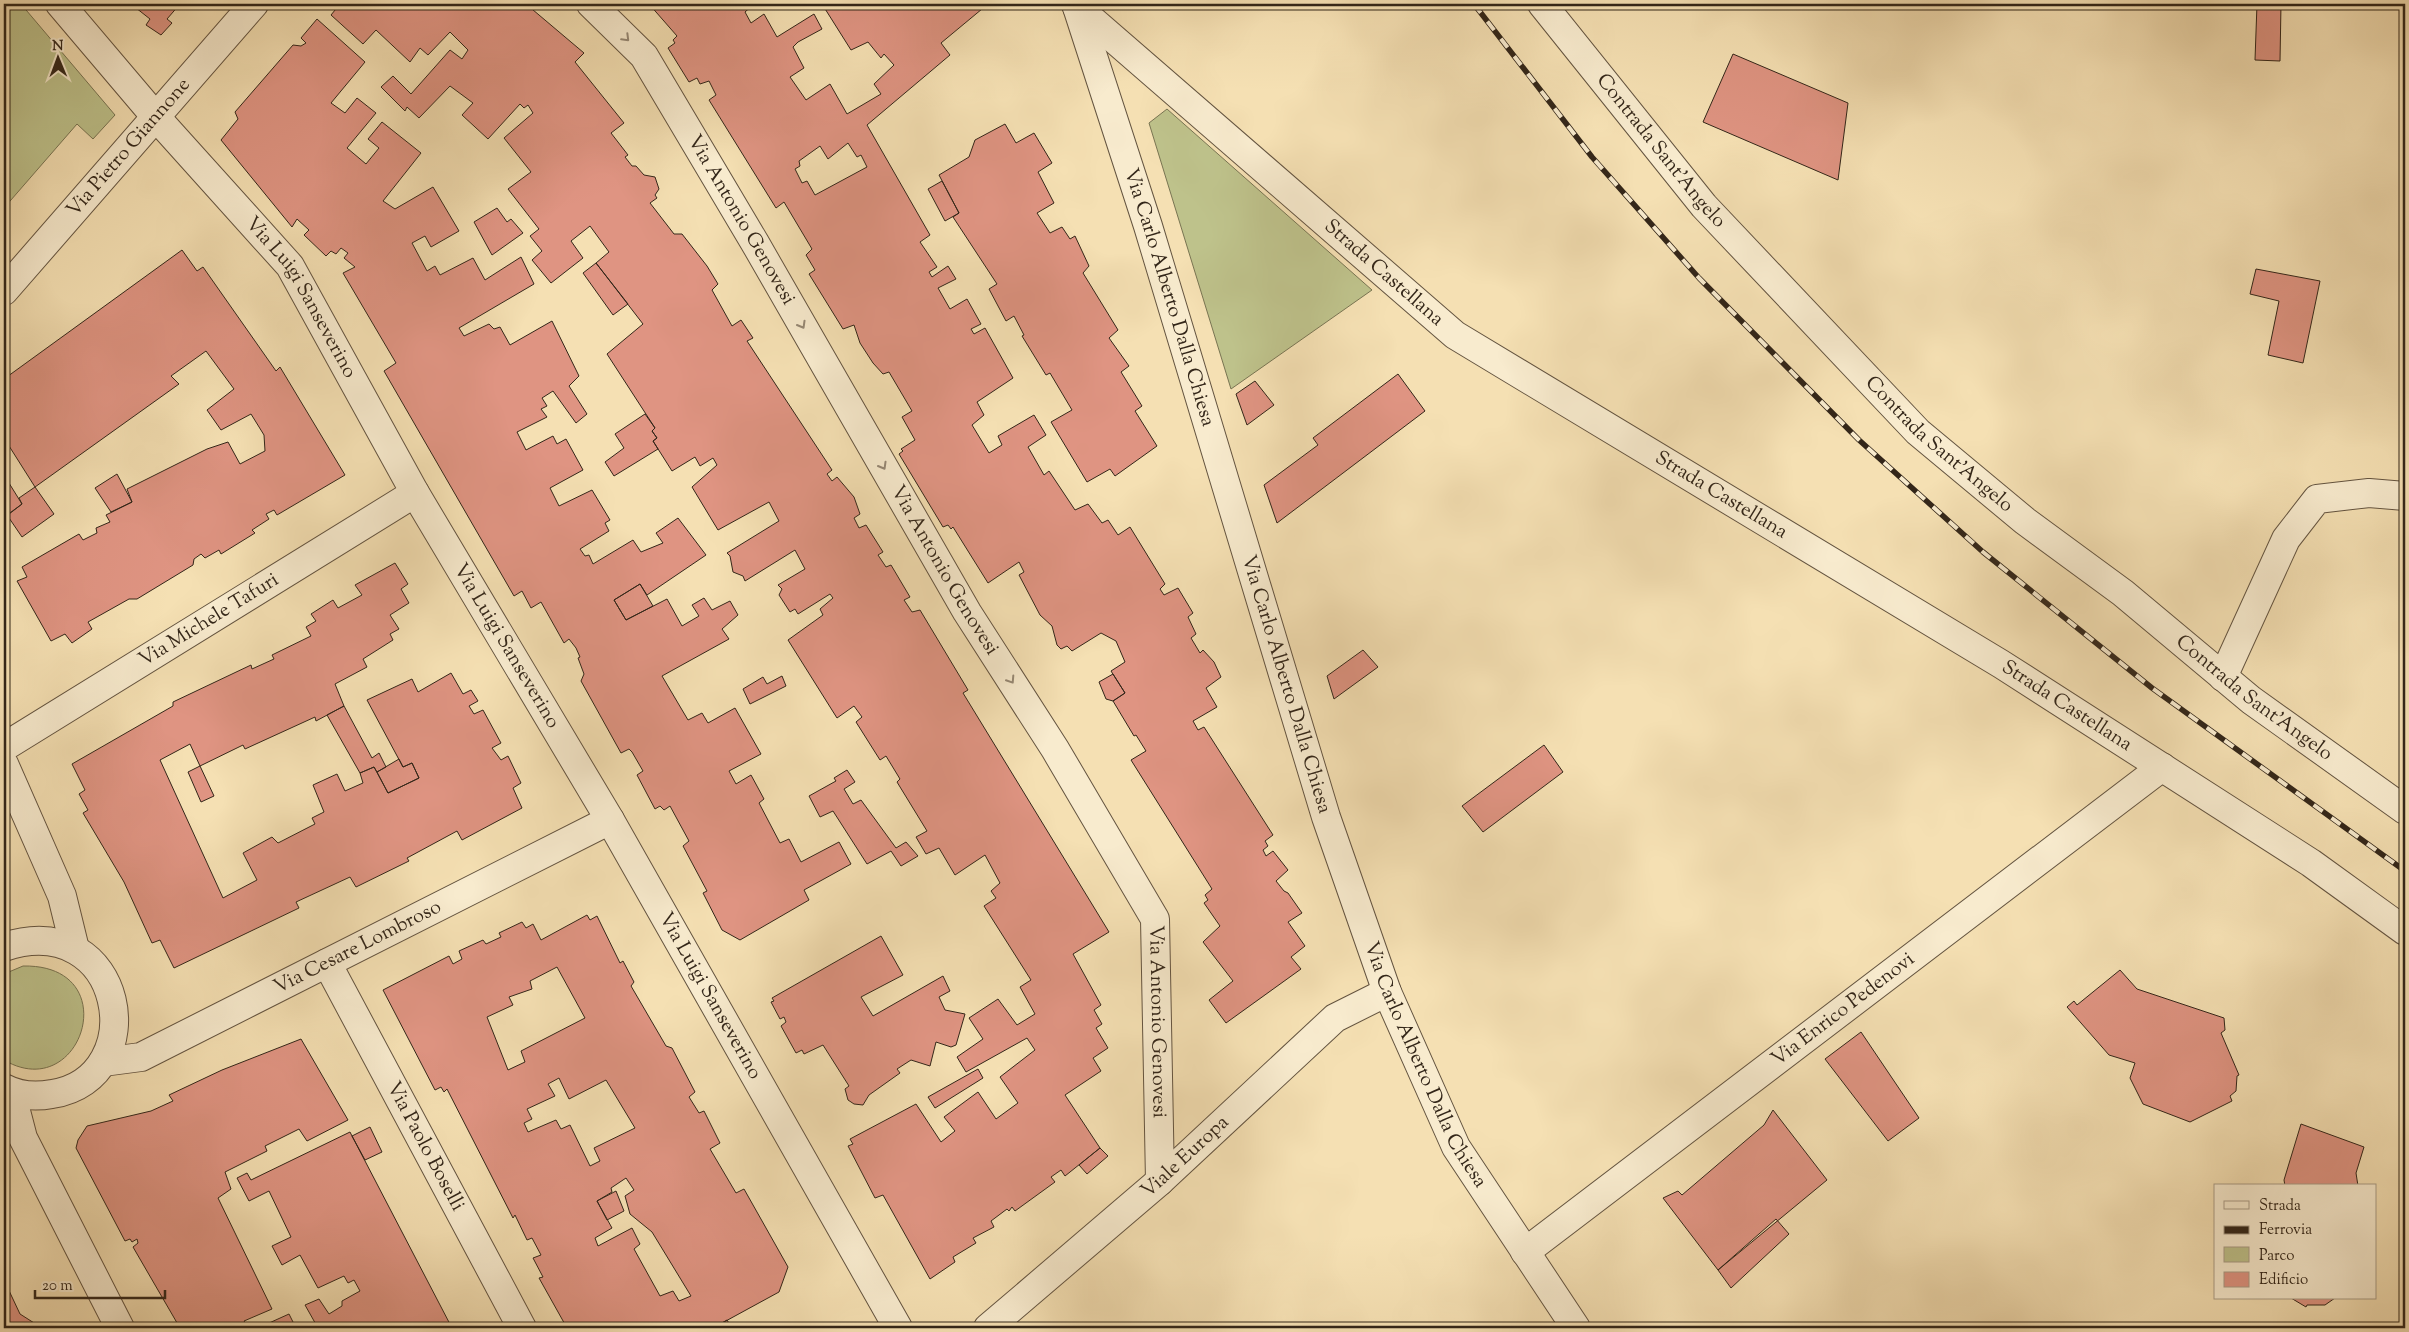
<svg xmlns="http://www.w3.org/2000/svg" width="2409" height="1332" font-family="'Sorts Mill Goudy',serif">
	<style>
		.green { fill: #bec28b; stroke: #787452 }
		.building { fill: #df9482; stroke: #332619; fill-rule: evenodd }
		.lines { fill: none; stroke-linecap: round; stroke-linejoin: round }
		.minor-casing { stroke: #645440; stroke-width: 30 }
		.tertiary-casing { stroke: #645440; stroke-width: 30 }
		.minor { stroke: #f8ebce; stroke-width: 28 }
		.tertiary { stroke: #f8ebce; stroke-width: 28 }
		.rail-casing { stroke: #332619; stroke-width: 5.5 }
		.rail { stroke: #f8ebce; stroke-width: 4; stroke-dasharray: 11; stroke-linecap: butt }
		.oneway { stroke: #968874 }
		.labels { text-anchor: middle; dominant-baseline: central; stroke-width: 5; stroke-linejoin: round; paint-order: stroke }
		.street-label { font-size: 20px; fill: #332619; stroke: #f8ebce }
	</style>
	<rect width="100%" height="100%" fill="#f5e0b3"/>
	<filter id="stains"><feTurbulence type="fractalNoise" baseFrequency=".004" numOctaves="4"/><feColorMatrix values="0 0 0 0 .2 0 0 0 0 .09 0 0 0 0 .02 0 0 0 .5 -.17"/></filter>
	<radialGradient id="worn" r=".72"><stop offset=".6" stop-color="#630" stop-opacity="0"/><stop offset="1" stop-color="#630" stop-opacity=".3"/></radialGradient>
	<path class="green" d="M4,4H21L115,115L93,139L77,124L4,208Z
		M1167,109L1372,290L1231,389L1149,123Z
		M23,966C127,964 82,1106 4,1060V974Z"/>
	<path class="building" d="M131,4H180L167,19L172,23L161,35L146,25L150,19Z
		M340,4H526L584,53L575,62L624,123L611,133L628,155L625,157L632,166H636L644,175L655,177L659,189L655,195L657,198L650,203L674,234H682L707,266L718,284L712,290L732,326L741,320L753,338L747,341L832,470L827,474L832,481L837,477L854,497L860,514L854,518L859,528L866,525L883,552L878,555L886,567L891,565L910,597L904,600L912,612L920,610L968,690L963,693L1109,932L1073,954L1101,1005L1094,1010L1102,1024L1096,1028L1108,1048L1093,1058L1101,1071L1065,1095L1100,1148L1065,1176L1061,1170L1051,1177L1055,1182L1015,1211L1012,1207L1009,1211L1007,1209L991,1221L994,1227L973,1238L976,1243L953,1257L955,1262L930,1279L883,1195L875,1198L848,1146L853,1144L850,1139L916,1104L941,1142L955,1131L944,1117L978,1092L996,1119L1018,1103L1000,1077L1035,1050L1027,1038L966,1072L957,1057L983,1039L969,1018L998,999L1017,1025L1035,1014L1020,987L1031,980L984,906L996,898L991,891L1000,883L985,855L955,875L939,848L926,854L916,837L927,831L897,782L900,779L886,756L880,760L856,722L862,717L854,706L837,718L788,640L823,615L820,609L833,598L830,594L798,614L795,609L790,612L779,595L782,589L778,585L805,569L795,550L745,581L743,576L733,572L730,556L727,553L779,521L769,502L718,530L692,487L717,465L713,458L700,466L695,457L672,471L653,441L657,438L652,431L655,428L607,354L643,324L596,263L609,252L590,226L571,241L583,258L551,283L532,260L542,251L530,236L539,229L508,189L531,172L504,138L533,113L528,105L524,108L520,104L488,139L462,115L473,103L450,86L419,118L407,107L405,111L381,87L393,76L411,94L450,50L462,59L468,50L450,32L428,55L420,48L410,62L376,30L363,44L331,15Z
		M649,4H754L745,12L751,23L764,14L777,37L814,14L822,29L798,42L793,47L804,68L790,77L806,100L830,84L847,114L881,94L874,84L894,65L884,54L881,58L868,42L851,50L822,4H988L941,43L950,55L867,125L930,235L920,242L937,267L929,272L932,277L948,266L956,279L938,288L950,309L967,299L981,324L971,329L974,334L985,328L1013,378L977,402L984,415L972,425L989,453L1002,445L998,436L1034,415L1046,435L1028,447L1044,475L1049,471L1075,510L1088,504L1102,523L1108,520L1118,535L1130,527L1165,584L1160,589L1164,595L1178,588L1193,613L1188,617L1196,634L1191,638L1200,653L1203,650L1214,662L1221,677L1206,688L1217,707L1193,721L1198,730L1204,727L1273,835L1265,841L1268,846L1263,850L1266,856L1273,851L1288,870L1276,881L1284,891L1288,893L1302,913L1288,922L1305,946L1291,957L1301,969L1226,1023L1209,1000L1233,981L1203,942L1220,926L1204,903L1208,900L1205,895L1212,889L1131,760L1146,751L1136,735L1134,736L1113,701L1125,693L1111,671L1125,662L1116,641L1101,633L1072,651L1067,646L1061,649L1057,645L1052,626L1040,615L1019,575L1024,572L1019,562L988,583L953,527L951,529L948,525L943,527L899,454L903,451L901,449L915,440L902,417L912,411L889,372L883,374L873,363L860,343L854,325L843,329L809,274L815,270L806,255L812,249L784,202L776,208L709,100L716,95L709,81L700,84L697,78L689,82L668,48L675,43L673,40L677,36ZM848,143L857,157L861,155L867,167L815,195L807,181L802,183L795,169L800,166L799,161L820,146L828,159Z
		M2257,4H2281L2280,61L2255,60Z
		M317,19L365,62L331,103L345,113L357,98L376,113L347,148L366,164L379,148L368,139L382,122L421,153L383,201L395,209L433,187L459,231L431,247L425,236L412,243L427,271L435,266L440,275L473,258L485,280L521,257L534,284L459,328L464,336L489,324L494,329L500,327L510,345L552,321L579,376L569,386L587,414L576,423L553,391L542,398L547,406L541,409L547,417L517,432L526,450L553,436L557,444L566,439L583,470L550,488L559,506L592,490L610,520L605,523L609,531L580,549L585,556L589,555L593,564L633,540L641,552L663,543L656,533L678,518L706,555L647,595L640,584L614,600L626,620L667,599L682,626L699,616L692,605L704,598L712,610L730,601L738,615L722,629L729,639L662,676L688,720L702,713L708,723L735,708L761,754L729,771L736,784L751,775L764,799L759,803L780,843L789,839L801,862L839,842L851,864L804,890L809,900L740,940L722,930L703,893L707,891L683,846L689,841L670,806L664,810L660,806L655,809L637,775L643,771L632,752L629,749L621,753L581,681L584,674L578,658L580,657L576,648L569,639L564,643L541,602L531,608L522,591L514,596L384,371L396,363L343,273L355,267L344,258L348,253L341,248L336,254L331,251L326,256L304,235L309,230L297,219L292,227L221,140L238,119L235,112L293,45L301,46L306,43L301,38Z
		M1733,54L1848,103L1838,180L1703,122Z
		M1005,124L1016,143L1034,133L1052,163L1038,172L1054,203L1037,213L1050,233L1062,227L1070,239L1075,236L1089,266L1083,273L1118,330L1109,338L1129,366L1121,372L1142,406L1135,411L1157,446L1115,476L1110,469L1087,482L1051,422L1072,410L1050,373L1046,375L1022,336L1024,335L1014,316L1006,321L989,289L997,284L953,217L959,213L939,175L969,157L975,140Z
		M942,181L959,213L945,221L928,189Z
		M497,208L507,222L511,219L523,233L492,255L474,222Z
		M182,250L197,271L203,267L276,371L280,367L345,475L277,515L274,510L266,514L269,519L252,530L255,533L221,554L219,550L205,558L201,554L194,559L193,565L137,599H129L88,622L92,629L72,643L65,634L51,641L17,581L27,577L22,567L79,534L83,540L97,533L96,528L110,522L106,515L132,502L127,489L207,449L228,442L240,464L265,451L264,435L251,414L221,430L207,410L234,389L206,351L171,376L179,384L35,487L4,438V379Z
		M596,263L628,304L613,315L583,273Z
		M2256,269L2320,281L2303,363L2268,355L2279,301L2250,294Z
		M1398,374L1425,411L1277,523L1264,485L1318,445L1313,438Z
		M1255,381L1274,405L1247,425L1236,394Z
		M645,414L655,428L652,431L657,438L653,441L658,449L614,476L605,462L624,448L615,434Z
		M117,474L132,502L111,512L95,488Z
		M4,475L22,504L4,518Z
		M35,487L54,514L22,537L7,515L22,504L19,498Z
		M395,563L408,584L401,589L409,603L390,615L399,629L390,634L393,640L363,659L367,667L335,684L344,706L316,721L315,717L245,749L243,745L200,766L190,744L160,760L223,898L257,880L243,853L272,837L278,843L315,824L312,818L324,812L313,785L337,774L345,791L363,783L360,773L374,767L388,793L419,778L412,763L403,767L367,700L412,679L418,692L451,673L463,694L471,690L478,701L469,706L474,714L483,710L501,743L492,748L501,760L508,756L521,783L513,788L522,808L462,840L457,831L407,858L409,861L356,887L350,877L296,902L299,908L174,968L160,940L152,943L124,882L83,813L88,810L79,794L85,790L72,764L173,706V702L251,665L252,669L274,659L272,655L311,636L306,627L316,621L311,614L333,600L338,608L362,595L355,585Z
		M640,584L653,606L626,620L614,600Z
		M1363,650L1378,667L1334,699L1327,676Z
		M1113,674L1125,693L1113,701L1106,699L1099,682Z
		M782,676L786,686L750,704L743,689L763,677L767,684Z
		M344,706L372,758L379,753L386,767L377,772L374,767L360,773L327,715Z
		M1544,745L1563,772L1483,832L1462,806Z
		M399,759L403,767L412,763L419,778L388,793L377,772Z
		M200,766L214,796L201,802L188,772Z
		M847,770L855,782L844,789L853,804L861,800L896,848L906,842L918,856L901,866L891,851L867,864L833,811L820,817L809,796L836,781L834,778Z
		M587,915L590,920L597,916L620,963L623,961L634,982L631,986L666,1046L672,1048L695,1092L689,1097L699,1113L704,1111L720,1143L710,1149L736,1193L744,1189L788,1267L779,1292L713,1328H567L539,1278L543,1277L533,1258L541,1255L532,1238L527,1240L515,1215L513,1218L447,1089L444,1092L441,1087L435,1090L383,990L449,956L453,964L462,959L459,951L483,940L486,944L501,937L499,933L522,922L526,928L533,924L541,940ZM557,967L585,1018L521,1051L525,1062L508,1070L487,1017L513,1005L509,997L532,989L530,981ZM559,1078L569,1099L606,1080L635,1128L594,1148L600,1161L590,1166L570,1125L561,1129L556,1120L528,1132L524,1123L532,1119L527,1109L555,1096L548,1084ZM626,1178L634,1190L625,1196L630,1214L652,1232L691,1296L679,1301L673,1291L660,1296L634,1249L640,1244L632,1228L598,1246L595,1238L612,1228L597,1201L612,1192L611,1188Z
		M881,936L903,975L861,997L873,1016L943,976L950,991L939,997L945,1010L965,1014L956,1045L951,1047L936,1042L930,1066L911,1060L897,1069L900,1073L869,1095L863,1105L854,1104L848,1100L845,1089L849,1086L823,1045L804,1054L802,1050L796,1053L781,1026L786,1022L784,1017L780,1019L771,1002L774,1001L772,998Z
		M2120,970L2137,989L2224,1018L2225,1030L2221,1033L2239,1075L2237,1076L2236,1091L2230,1096L2232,1101L2190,1122L2143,1104L2130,1078L2135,1063L2109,1055L2067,1007L2074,1001L2077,1005Z
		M1861,1032L1919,1118L1888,1141L1825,1059Z
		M301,1039L348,1120L307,1141L299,1129L265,1146L267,1151L225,1172L231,1189L218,1198L272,1309L244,1321L249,1328H180L133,1247L138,1243L137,1239L132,1242L130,1239L125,1241L76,1148L78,1140L87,1126L151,1111L173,1101L169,1095L222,1070Z
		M978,1069L983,1078L935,1108L928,1097Z
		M1773,1110L1827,1180L1718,1270L1663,1198L1678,1191L1682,1195L1764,1125Z
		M2301,1124L2364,1147L2356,1173L2358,1186H2285L2284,1180Z
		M370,1127L382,1152L365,1160L352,1136Z
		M350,1132L352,1136L452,1328H318L305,1305L319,1299L329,1314L342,1306V1301L360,1291L354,1280L348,1283L344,1276L318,1288L300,1255L282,1265L272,1246L291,1237L269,1191L249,1201L237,1178L247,1173L251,1180Z
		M1100,1148L1108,1156L1087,1174L1079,1165Z
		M616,1191L624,1211L607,1220L597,1201Z
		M1776,1219L1789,1234L1731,1288L1718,1270Z
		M4,1280L20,1314L42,1328H4Z
		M2291,1298H2335L2325,1305H2307L2306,1307Z
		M289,1314L296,1328H258Z
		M727,1320L732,1328H713Z"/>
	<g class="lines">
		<defs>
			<g id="minor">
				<path id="s1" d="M60,4L155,116L290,266L415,493L610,820L898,1328"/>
				<path id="s2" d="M591,4L644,56L755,243L967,612L1055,749L1155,919L1160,1181"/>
				<path id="s3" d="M1542,4L1704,206L1918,432L2025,521L2123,593L2251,700L2405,810"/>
				<path id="s4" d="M1077,7L1455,335L2001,664L2311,863L2405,931"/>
				<path id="s5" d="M4,291L254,4"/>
				<path d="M2223,677L2286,539L2317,499L2369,493L2405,496"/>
				<path id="s6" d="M4,747L415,493"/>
				<path d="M4,764L62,896L75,949"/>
				<path d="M4,947C125,907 154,1078 52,1094C36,1097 19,1096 4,1088"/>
				<path id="s7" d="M327,963L522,1328"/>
				<path id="s8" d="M103,1062L141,1057L610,820"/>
				<path d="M11,1092L23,1138L120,1328"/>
				<path id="s9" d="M1525,1252L2162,767"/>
			</g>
			<g id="tertiary">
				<path id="s10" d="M1076,4L1148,226L1326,817L1387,992L1456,1147L1576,1328"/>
				<path id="s11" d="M988,1328L1160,1181L1335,1018L1387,992"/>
			</g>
		</defs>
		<use href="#minor" class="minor-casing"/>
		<use href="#tertiary" class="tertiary-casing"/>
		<use href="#minor" class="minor"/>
		<use href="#tertiary" class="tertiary"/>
		<defs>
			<path id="rail" d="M1474,4L1592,157L1699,278L1859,440L1983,552L2152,688L2405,871"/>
		</defs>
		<use href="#rail" class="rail-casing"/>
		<use href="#rail" class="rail"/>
	</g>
	<defs><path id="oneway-chevron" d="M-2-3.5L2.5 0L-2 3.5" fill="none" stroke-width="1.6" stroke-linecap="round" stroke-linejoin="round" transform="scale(1.25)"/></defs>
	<g class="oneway">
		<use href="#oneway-chevron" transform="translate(626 38) rotate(45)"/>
		<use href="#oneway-chevron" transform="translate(802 325) rotate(60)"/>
		<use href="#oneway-chevron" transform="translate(883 466) rotate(60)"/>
		<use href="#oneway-chevron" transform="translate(1011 680) rotate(57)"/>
	</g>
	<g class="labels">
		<g class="street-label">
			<text stroke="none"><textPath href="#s5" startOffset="190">Via Pietro Giannone</textPath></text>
			<text stroke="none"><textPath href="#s3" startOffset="189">Contrada Sant'Angelo</textPath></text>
			<text stroke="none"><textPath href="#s2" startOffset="265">Via Antonio Genovesi</textPath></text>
			<text stroke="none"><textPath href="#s4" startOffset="406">Strada Castellana</textPath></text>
			<text stroke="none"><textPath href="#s10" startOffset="308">Via Carlo Alberto Dalla Chiesa</textPath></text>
			<text stroke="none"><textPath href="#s1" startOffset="381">Via Luigi Sanseverino</textPath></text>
			<text stroke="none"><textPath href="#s3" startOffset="594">Contrada Sant'Angelo</textPath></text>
			<text stroke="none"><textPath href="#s4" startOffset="811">Strada Castellana</textPath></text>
			<text stroke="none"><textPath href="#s2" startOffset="670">Via Antonio Genovesi</textPath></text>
			<text stroke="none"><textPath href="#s6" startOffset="241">Via Michele Tafuri</textPath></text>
			<text stroke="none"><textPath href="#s1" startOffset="786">Via Luigi Sanseverino</textPath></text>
			<text stroke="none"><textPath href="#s10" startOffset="712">Via Carlo Alberto Dalla Chiesa</textPath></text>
			<text stroke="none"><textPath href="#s3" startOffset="999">Contrada Sant'Angelo</textPath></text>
			<text stroke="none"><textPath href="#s4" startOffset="1216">Strada Castellana</textPath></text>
			<text stroke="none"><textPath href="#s8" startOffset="281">Via Cesare Lombroso</textPath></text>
			<text stroke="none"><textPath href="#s1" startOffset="1191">Via Luigi Sanseverino</textPath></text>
			<text stroke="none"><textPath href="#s9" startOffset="400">Via Enrico Pedenovi</textPath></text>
			<text stroke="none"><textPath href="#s2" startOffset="1180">Via Antonio Genovesi</textPath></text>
			<text stroke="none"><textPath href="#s10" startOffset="1118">Via Carlo Alberto Dalla Chiesa</textPath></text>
			<text stroke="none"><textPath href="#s7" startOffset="208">Via Paolo Boselli</textPath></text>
			<text stroke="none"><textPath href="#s11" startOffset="261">Viale Europa</textPath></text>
		</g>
	</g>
	<rect width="2409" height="1332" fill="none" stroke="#f5e0b3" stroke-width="20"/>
	<rect x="5" y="5" width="2399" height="1322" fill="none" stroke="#332619" stroke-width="2.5"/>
	<rect x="10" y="10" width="2389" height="1312" fill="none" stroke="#332619"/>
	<rect x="2214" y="1184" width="162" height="115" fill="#f8ebce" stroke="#a99c86"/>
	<rect x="2224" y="1201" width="25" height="8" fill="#f8ebce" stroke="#a99c86"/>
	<text x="2259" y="1210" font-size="15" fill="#332619">Strada</text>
	<rect x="2224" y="1226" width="25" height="8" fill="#332619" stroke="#a99c86"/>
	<text x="2259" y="1234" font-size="15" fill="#332619">Ferrovia</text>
	<rect x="2224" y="1247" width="25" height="15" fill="#bec28b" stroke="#a99c86"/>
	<text x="2259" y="1260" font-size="15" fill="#332619">Parco</text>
	<rect x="2224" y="1272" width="25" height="15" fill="#df9482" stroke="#a99c86"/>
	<text x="2259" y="1284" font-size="15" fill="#332619">Edificio</text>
	<g transform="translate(58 58) rotate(359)" stroke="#f8ebce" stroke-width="4" paint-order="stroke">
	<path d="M0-4L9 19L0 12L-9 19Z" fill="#332619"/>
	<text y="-8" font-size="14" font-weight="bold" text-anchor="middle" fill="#332619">N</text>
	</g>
	<path d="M35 1290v8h130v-8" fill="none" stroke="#332619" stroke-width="2.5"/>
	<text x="42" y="1290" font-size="15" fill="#332619" stroke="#f8ebce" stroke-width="4" paint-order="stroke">20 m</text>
	<rect width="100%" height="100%" filter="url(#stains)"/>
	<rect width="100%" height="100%" fill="url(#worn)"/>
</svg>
